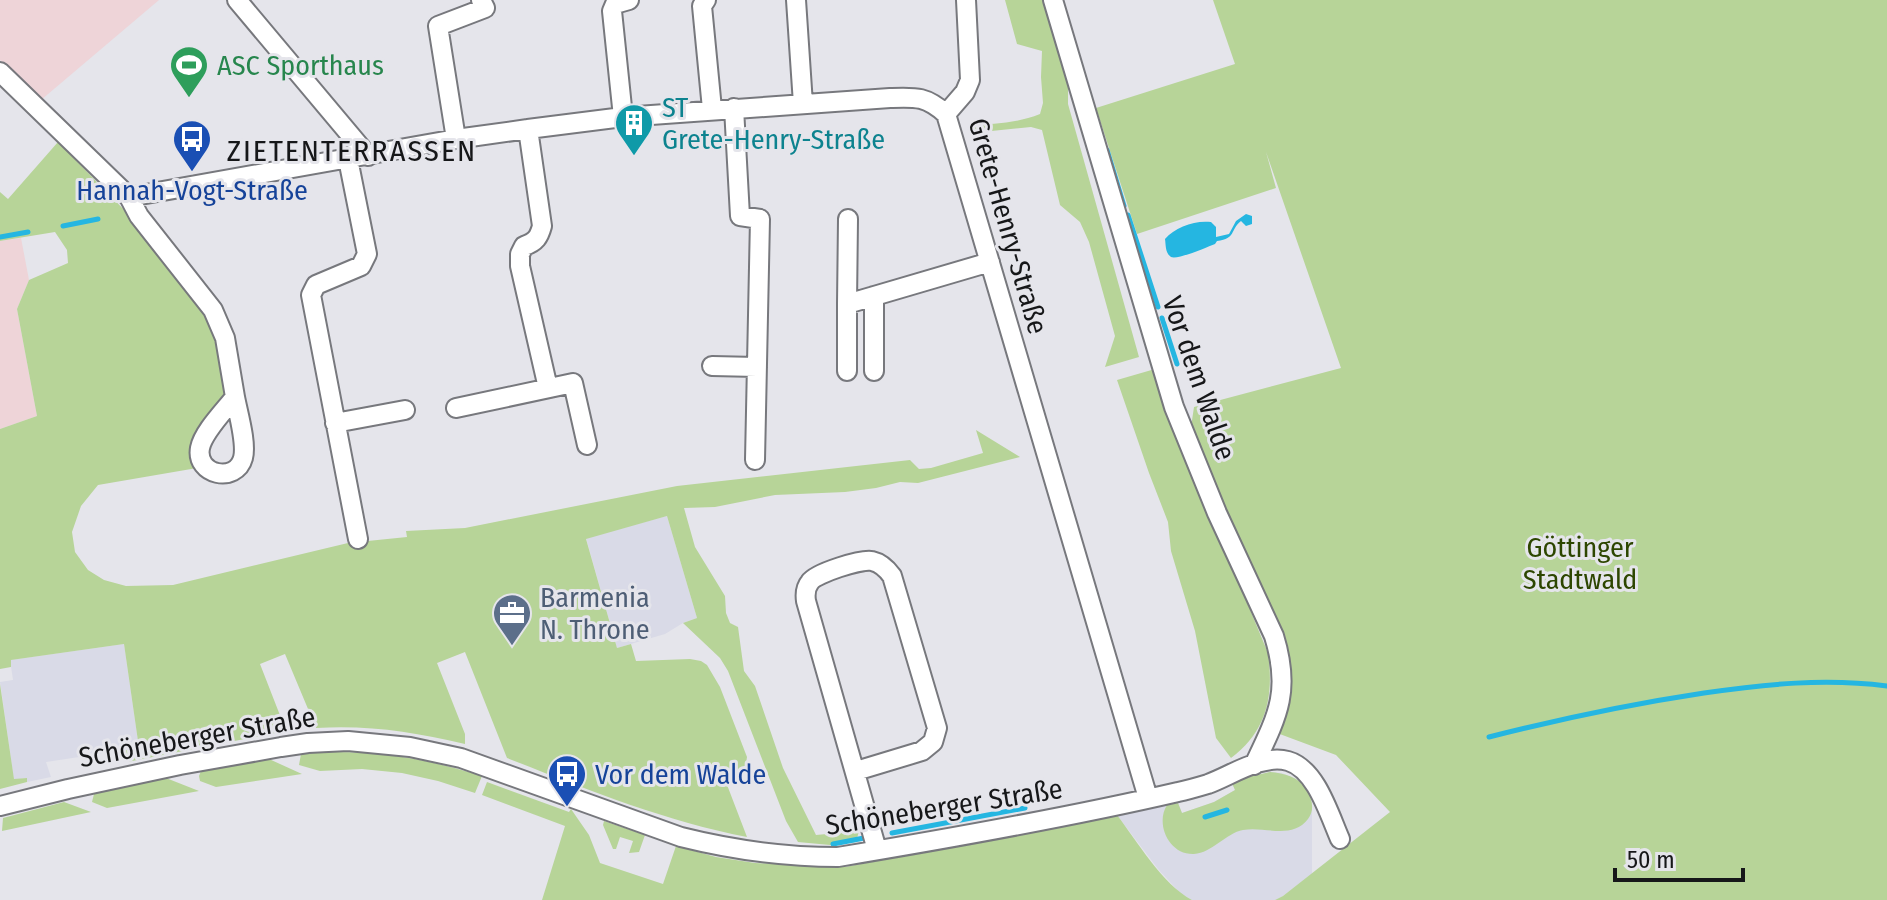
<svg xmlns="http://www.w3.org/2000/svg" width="1887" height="900" font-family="'Fira Sans Condensed',sans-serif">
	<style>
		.built { fill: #d9dae7 }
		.education { fill: #eed4d8 }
		.green { fill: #b7d498 }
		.water { fill: #25b6e1 }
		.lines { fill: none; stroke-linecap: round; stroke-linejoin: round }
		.stream { stroke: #25b6e1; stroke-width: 5 }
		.street-casing { stroke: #77787d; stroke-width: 22 }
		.street { stroke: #fff; stroke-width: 18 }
		.labels { text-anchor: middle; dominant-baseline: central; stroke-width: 6; stroke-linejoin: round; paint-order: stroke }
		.leisure-label { font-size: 28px; fill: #27864d; stroke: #e5e5eb; text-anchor: start }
		.culture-label { font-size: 28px; fill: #0d838f; stroke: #e5e5eb; text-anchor: start }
		.transit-label { font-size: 28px; fill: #164399; stroke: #e5e5eb }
		.street-label { font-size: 28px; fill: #161719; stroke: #e5e5eb }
		.park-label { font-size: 28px; fill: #2d4600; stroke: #e5e5eb }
		.service-label { font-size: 28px; fill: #4e5e75; stroke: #e5e5eb; text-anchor: start }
		.neighbourhood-label { font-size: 30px; letter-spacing: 2px; fill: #161719; stroke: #e5e5eb }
	</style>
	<rect width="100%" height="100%" fill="#e5e5eb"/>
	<path class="built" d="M667,516L697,618L683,623L665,634L617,648L586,538Z
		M124,644L139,748L46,762L51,777L27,782L26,778L14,780L0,682L13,680L10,660Z
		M1270,772L1282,773L1296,779L1305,786L1312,801V874L1283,896L1275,900H1192L1181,894L1158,869L1117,815L1178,803L1182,813L1214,802L1235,790L1231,781Z"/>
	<path class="education" d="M0,0H159L41,100L0,60Z
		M21,238L29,280L17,309L37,416L0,429V241Z"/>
	<path class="green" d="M1005,0H1048L1068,73V104L1139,357L1105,367L1115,336L1089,242L1080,222L1060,205L1042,130L1031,127L972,133L970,125C994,124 1018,123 1040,114L1043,103L1041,77L1042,51L1017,44Z
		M1213,0H1887V900H1275L1283,896L1390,812L1336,755L1277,733L1280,634L1191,427L1194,407L1341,368L1266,152L1276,188L1137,234L1096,108L1235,64Z
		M58,142L133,219L191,292L219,335L228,394L197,468L98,485L81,506L72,532L75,552L88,570L104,580L126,586L173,585L348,543L407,537L406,531L465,528L677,486L910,460L919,469L931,468L983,453L976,430L1020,457L918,483L900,482L876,488L845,492L775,495L715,507L684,508L695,547L725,596L726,613L730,623L738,627L744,671L755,686L783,768L816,835L859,831L856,842L830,845L798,842L786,821L728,671L720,658L683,623L697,618L667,516L586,539L617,648L631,644L636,661L690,659L701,661L707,665L720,687L747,757L745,770L724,777L747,837C664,821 586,789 507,758L465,652L437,663L465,734V744C412,732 371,725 316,728L285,654L260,664L283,723L281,732L127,762L125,750L139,748L124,644L11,660V667L0,669V429L37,416L17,309L29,280L68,263L67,250L55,232L0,241V192L8,199Z
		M1155,369L1164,403L1268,653C1274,696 1267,731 1231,758L1216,738L1195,631L1171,551L1168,522L1149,473L1117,380Z
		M0,684L14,779L27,778V782L0,789Z
		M326,752C383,751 427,759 482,776L475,793L438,781L402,773L362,769L320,771L299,765L301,754Z
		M269,759L302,774L216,787L200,781L199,776L201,771Z
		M1270,772C1284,773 1299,777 1307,790C1312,799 1315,810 1308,819C1292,840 1265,826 1243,830C1226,833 1212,853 1194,854C1169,855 1155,824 1167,805L1178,803L1182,813L1214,802L1235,790L1231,781Z
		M166,778L199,791L107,808L92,802L94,794Z
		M487,782L569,812L571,809L589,835L600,863L663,884L676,846L716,857L755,863L845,867L1117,815C1137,841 1162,884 1192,900H542L565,826L482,795Z
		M64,802L91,812L2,831L3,818Z
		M604,821L645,835L639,852L629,853L633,841L620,837L616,849H613L603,825Z"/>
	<path class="water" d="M1246,214L1252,216V224L1246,226L1241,221C1229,231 1237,238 1217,241L1215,244C1207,247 1178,260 1171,257C1165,253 1166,245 1165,239C1175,227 1195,220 1211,222L1216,227V237L1229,234L1236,221Z"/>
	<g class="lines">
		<path class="stream" d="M1107,150L1124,206
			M1128,215L1158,307
			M63,226L98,219
			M0,237L28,232
			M1162,318L1177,364
			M1489,737C1560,719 1631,704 1704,693C1766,684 1825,678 1887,686
			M1205,817L1227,810
			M892,833L1025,808
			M833,844L864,838"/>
		<defs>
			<path id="street" d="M237,0L368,156
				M706,0L702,6L712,109
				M796,0L803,104
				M1053,0L1174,407L1217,513L1274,636C1291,691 1278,715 1254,765
				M0,72L129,197L139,216L213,310L225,338L235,397C225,410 203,432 200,448C195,475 236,484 243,458C247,443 238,413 235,397
				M734,108L740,216L760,219L755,460
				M946,114L965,92L970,80L966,0
				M623,117L612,11L615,4L629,0
				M528,129L542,226C539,237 536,242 524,246L520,254V266L548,388
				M456,139L438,26L485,8L481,0
				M348,159L367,254L361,266L316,285L311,295L358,539
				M129,197L456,139L528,129L623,117L890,98C916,97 926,96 946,114L1148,798
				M848,219L847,304L990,262
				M874,296V371
				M712,366L757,367
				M847,371V304
				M456,408L573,383L587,445
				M335,423L405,410
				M856,771L922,751L933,742L937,728L892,576C887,569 881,563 872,561C861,559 816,573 810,582C805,588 805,594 806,601L877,850
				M0,806L68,789L180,765L281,747L308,743L348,741L410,747L461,758L681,837C733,850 784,857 838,857C952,838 1066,818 1178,792C1188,790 1198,787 1208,784C1232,775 1262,754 1288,761C1316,769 1329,814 1340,839"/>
		</defs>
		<use href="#street" class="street-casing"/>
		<use href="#street" class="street"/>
	</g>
	<defs>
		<symbol id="stadium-pin" viewBox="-11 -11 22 30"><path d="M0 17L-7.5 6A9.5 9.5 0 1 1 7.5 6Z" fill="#2e9e5b" stroke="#e5e5eb"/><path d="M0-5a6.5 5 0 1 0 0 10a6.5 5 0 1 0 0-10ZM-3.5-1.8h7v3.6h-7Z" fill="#fff"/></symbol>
		<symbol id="building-pin" viewBox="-11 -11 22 30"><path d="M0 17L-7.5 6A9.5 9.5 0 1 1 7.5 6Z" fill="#0f9aa8" stroke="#e5e5eb"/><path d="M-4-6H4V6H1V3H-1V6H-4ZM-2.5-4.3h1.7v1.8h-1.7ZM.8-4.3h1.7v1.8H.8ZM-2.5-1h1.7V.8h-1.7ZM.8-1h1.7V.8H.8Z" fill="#fff"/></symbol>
		<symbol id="bus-pin" viewBox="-11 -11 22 30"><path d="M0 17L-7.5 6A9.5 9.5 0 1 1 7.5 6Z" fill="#1a4fb4" stroke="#e5e5eb"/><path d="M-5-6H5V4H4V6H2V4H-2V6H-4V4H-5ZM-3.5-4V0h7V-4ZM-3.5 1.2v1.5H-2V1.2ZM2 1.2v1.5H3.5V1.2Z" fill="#fff"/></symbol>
		<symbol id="office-pin" viewBox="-11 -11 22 30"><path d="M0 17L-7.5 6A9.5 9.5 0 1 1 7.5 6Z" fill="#5c6f8a" stroke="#e5e5eb"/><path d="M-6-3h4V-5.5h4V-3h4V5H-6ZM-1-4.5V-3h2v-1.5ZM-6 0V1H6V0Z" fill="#fff"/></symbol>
	</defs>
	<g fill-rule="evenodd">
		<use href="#stadium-pin" x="167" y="43" width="44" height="60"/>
		<use href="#building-pin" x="612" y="101" width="44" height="60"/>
		<use href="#bus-pin" x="170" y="117" width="44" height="60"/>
		<use href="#office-pin" x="490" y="591" width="44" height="60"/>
		<use href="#bus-pin" x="545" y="752" width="44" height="60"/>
	</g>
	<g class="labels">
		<g class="leisure-label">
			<text x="217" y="65">ASC Sporthaus</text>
		</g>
		<g class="culture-label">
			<text x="662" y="107">ST<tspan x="662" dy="32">Grete-Henry-Straße</tspan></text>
		</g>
		<g class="transit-label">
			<text x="192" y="190">Hannah-Vogt-Straße</text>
			<text x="595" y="774" text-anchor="start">Vor dem Walde</text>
		</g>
		<g class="street-label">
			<text transform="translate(1008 226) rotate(74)">Grete-Henry-Straße</text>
			<text transform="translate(1199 378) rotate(71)">Vor dem Walde</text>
			<text transform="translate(197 737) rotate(-10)">Schöneberger Straße</text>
			<text transform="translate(944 807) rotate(-9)">Schöneberger Straße</text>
		</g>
		<g class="park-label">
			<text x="1580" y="547">Göttinger<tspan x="1580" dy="32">Stadtwald</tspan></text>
		</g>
		<g class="service-label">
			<text x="540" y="597">Barmenia<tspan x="540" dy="32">N. Throne</tspan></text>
		</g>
		<g class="neighbourhood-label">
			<text x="352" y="151">ZIETENTERRASSEN</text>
		</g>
	</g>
	<path d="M1615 868v12h128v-12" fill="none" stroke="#161719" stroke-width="4"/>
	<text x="1627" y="868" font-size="24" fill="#161719" stroke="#e5e5eb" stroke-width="6" paint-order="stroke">50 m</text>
</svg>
